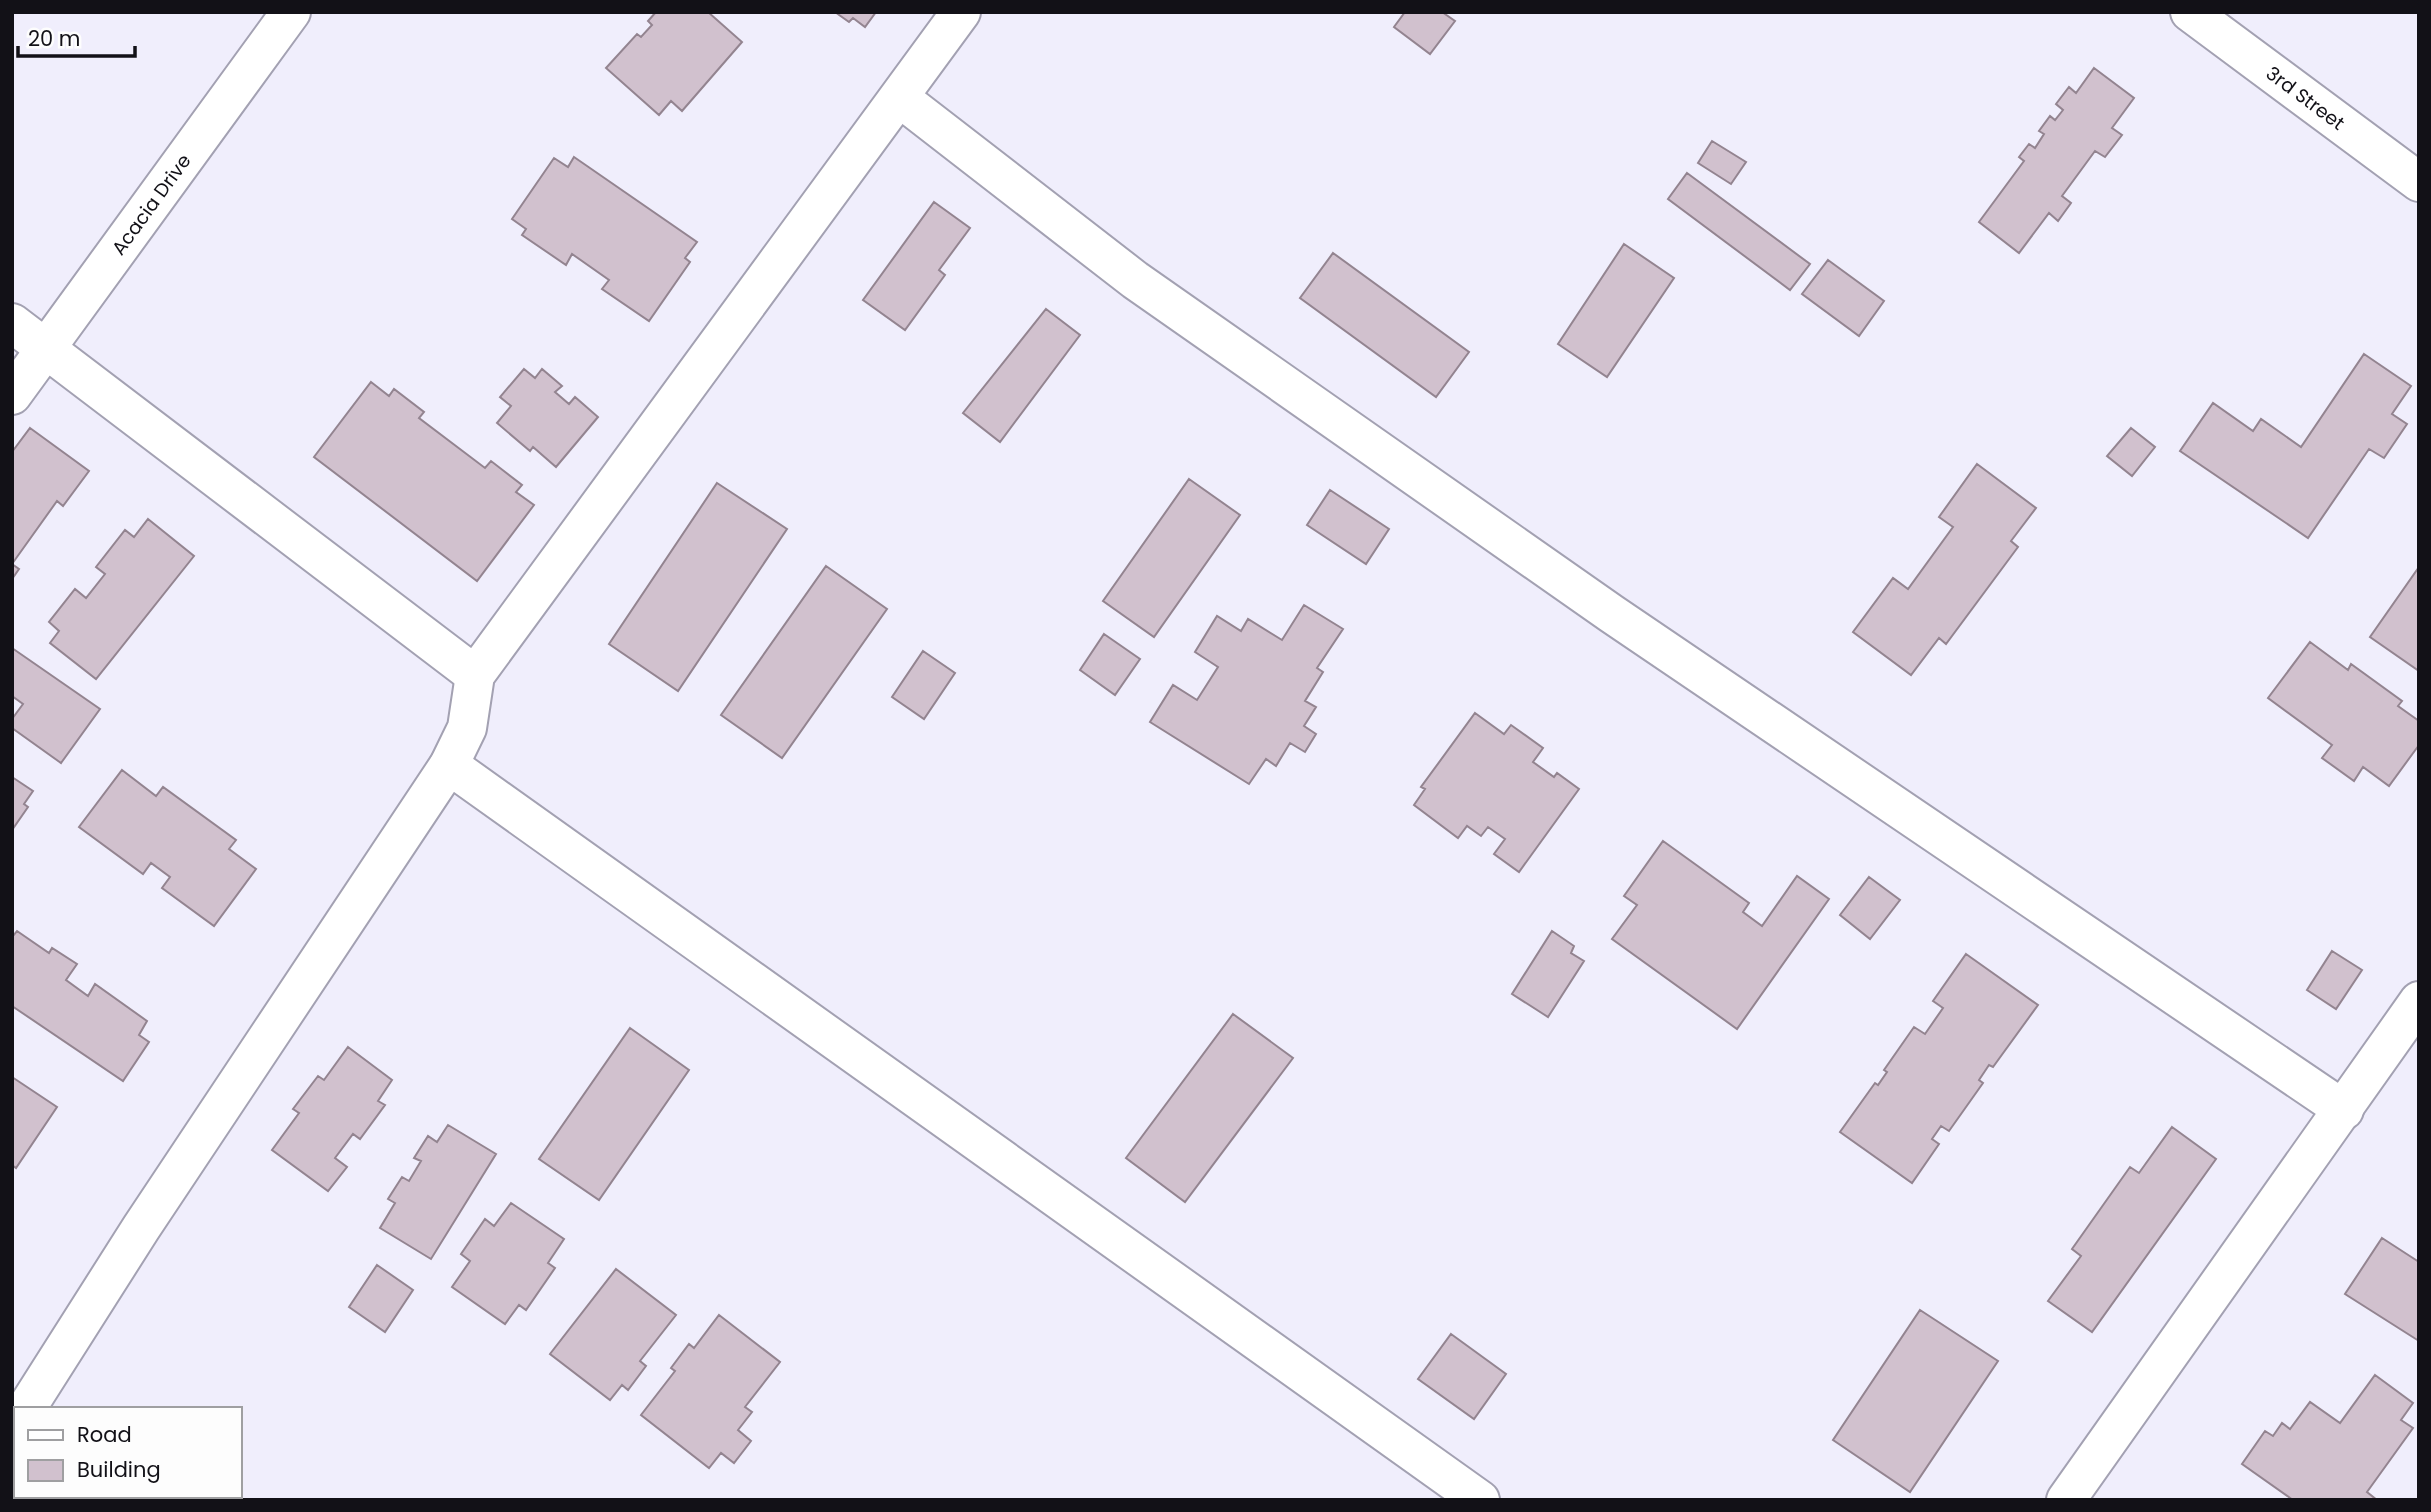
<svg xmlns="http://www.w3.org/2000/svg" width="2431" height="1512" font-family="Poppins,sans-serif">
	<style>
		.building { fill: #d1c1ce; stroke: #938490; stroke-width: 2 }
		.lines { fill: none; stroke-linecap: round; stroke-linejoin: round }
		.minor-casing { stroke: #a3a1b2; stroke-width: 42 }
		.minor { stroke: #fff; stroke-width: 38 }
		.labels { text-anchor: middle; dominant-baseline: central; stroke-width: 5; stroke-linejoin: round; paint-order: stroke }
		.street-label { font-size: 19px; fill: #121117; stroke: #fdfdfd }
	</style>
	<rect width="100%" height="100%" fill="#f0eefc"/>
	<path class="building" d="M656,12H708L742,42L682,111L671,101L659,115L606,68L637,34L641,37L652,25L648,21Z
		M835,12H876L865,27L853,18L849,22Z
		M1405,12H1442L1455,21L1430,54L1394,27Z
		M2094,68L2134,98L2112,128L2122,135L2105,157L2095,151L2062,196L2071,203L2058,221L2049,213L2019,253L1979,222L2024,161L2019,157L2029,144L2035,148L2044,134L2039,131L2050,116L2055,120L2063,110L2056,104L2069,87L2076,93Z
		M1712,141L1746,162L1731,184L1698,163Z
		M574,157L697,242L685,258L690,262L649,321L602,289L609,280L572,254L566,265L522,235L526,229L512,219L554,158L568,167Z
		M1687,173L1810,264L1790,290L1668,199Z
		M934,202L970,228L939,270L945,275L905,330L863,300Z
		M1624,244L1674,278L1607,377L1558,344Z
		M1333,253L1469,352L1436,397L1300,298Z
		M1828,260L1884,301L1859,336L1802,294Z
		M1046,309L1080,335L1000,442L963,413Z
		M2364,354L2411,386L2392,414L2407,424L2384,458L2369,449L2308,538L2180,451L2213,403L2253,431L2261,419L2301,447Z
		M524,369L535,378L542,369L562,386L555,392L569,404L575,397L598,417L556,467L533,447L530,451L497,423L511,406L500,397Z
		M371,382L389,396L394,389L424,412L419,418L485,468L491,461L522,485L516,492L534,505L477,581L314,457Z
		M30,428L89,471L63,506L57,501L12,564V452Z
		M2131,428L2155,447L2132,476L2107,456Z
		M1977,464L2036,508L2011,541L2018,547L1946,644L1939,638L1911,675L1853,632L1893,578L1908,589L1953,527L1939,517Z
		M1189,479L1240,515L1154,637L1103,601Z
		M717,483L787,529L678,691L609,644Z
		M1330,490L1389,529L1366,564L1307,525Z
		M148,519L194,556L96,679L50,643L59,631L49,622L75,589L86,598L105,574L96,567L125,530L134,537Z
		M12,564L19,569L12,579Z
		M826,566L887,609L782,758L721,715Z
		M2419,567V671L2370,637Z
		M1304,605L1343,629L1317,668L1323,672L1305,701L1316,707L1304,726L1316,734L1305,752L1290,743L1276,766L1266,759L1249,784L1150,722L1173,685L1197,700L1218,667L1195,652L1217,616L1241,631L1248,619L1282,640Z
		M1104,634L1140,659L1115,695L1080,670Z
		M2310,642L2348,670L2351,664L2402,701L2398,706L2419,721V745L2389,786L2363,767L2354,781L2322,758L2332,745L2268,698Z
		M12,648L100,709L61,763L12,728V719L23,704L12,696Z
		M923,651L955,673L924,719L892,697Z
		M1475,713L1504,734L1511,725L1543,748L1533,762L1554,777L1557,773L1579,789L1519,872L1494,854L1505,839L1488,827L1481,836L1467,826L1458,838L1414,805L1425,789L1421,787Z
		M122,770L156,796L163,787L236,840L229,849L256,869L214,926L162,888L170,877L151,863L143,874L79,827Z
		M12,777L33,791L24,804L28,807L12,830Z
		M1663,841L1749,903L1743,912L1762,926L1797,876L1829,899L1737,1029L1612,939L1637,905L1624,896Z
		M1869,877L1900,900L1870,939L1840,915Z
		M17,931L49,953L52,948L77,964L66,980L88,996L95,984L147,1021L139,1035L149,1042L123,1081L12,1006V937Z
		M1552,931L1574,946L1571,953L1584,961L1548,1017L1512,994Z
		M2332,951L2362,970L2336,1009L2307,990Z
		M1966,954L2038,1005L1993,1067L1989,1065L1979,1080L1983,1083L1949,1131L1941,1126L1932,1139L1939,1144L1912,1183L1840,1132L1875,1083L1878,1085L1887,1072L1884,1070L1914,1027L1925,1034L1943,1008L1933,1001Z
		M1233,1014L1293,1058L1185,1202L1126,1158Z
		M630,1028L689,1070L599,1200L539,1159Z
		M348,1047L392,1080L378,1101L385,1105L360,1139L353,1134L335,1158L347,1167L328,1191L272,1150L299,1113L293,1109L318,1076L324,1080Z
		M12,1077L57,1107L16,1168L12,1165Z
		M448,1125L496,1154L431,1259L380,1228L395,1203L388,1199L402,1177L409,1181L421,1161L414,1158L428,1136L437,1142Z
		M2172,1127L2216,1159L2092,1332L2048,1301L2081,1256L2072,1249L2130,1167L2139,1173Z
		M511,1203L564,1239L548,1263L555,1268L526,1310L519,1305L505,1324L452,1287L470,1261L461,1254L485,1219L494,1226Z
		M2382,1238L2419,1262V1341L2345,1294Z
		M377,1265L413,1290L385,1332L349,1307Z
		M616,1269L676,1315L640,1361L646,1366L628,1390L622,1385L610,1400L550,1354Z
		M1920,1310L1998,1361L1910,1492L1833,1440Z
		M719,1315L780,1362L745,1407L752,1412L738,1430L751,1441L734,1463L721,1453L709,1468L641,1415L675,1371L671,1368L689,1344L694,1348Z
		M1451,1334L1506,1374L1474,1419L1418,1379Z
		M2375,1375L2413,1403L2401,1420L2413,1428L2367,1492L2377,1500H2293L2242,1464L2265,1431L2273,1436L2282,1423L2290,1429L2310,1402L2340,1423Z"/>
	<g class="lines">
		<defs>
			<g id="minor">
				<path id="s1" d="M2190,12L2419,182"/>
				<path d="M900,98L1135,280L1612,614L2344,1110"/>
				<path d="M12,323L475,675"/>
				<path id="s2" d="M12,395L291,12"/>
				<path d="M449,765L1480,1500"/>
				<path d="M26,1409L141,1228L449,765L467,728L475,675L961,12"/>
				<path d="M2066,1500L2419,1001"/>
			</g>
		</defs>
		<use href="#minor" class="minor-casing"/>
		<use href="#minor" class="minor"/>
	</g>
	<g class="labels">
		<g class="street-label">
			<text stroke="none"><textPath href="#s1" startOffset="144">3rd Street</textPath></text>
			<text stroke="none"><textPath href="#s2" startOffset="236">Acacia Drive</textPath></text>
		</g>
	</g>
	<rect width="2431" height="1512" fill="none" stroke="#121117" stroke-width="28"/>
	<rect x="14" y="1407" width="228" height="91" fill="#fdfdfd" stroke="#9f9fa1" stroke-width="2"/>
	<rect x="28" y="1430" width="35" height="10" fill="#ffffff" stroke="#9f9fa1" stroke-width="2"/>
	<text x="77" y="1442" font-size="21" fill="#121117">Road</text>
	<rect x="28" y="1460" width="35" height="21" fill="#d1c1ce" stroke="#9f9fa1" stroke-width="2"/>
	<text x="77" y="1477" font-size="21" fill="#121117">Building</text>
	<path d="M18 46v10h117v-10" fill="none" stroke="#121117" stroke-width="3.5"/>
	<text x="28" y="46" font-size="21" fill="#121117" stroke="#fdfdfd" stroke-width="5" paint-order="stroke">20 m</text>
</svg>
